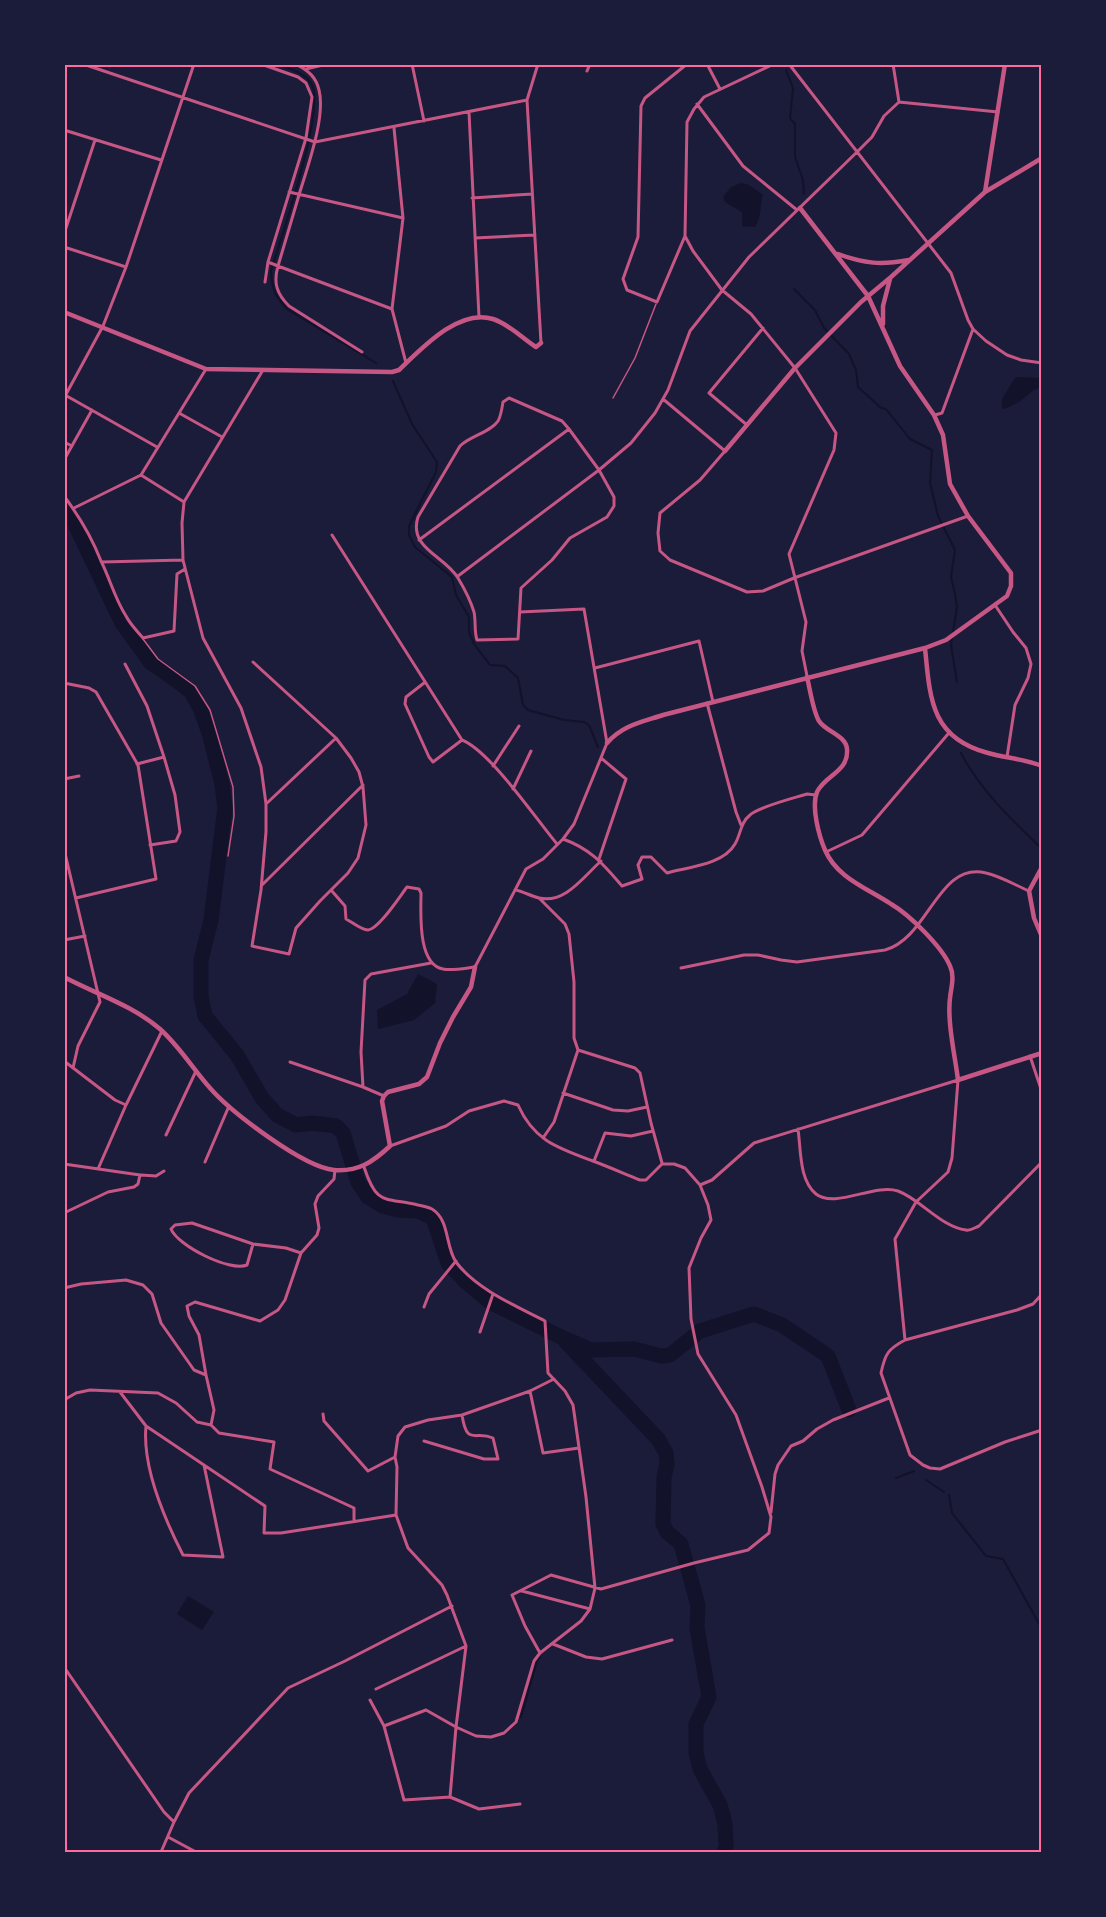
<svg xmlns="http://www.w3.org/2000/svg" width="1106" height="1917" font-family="'Source Sans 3',sans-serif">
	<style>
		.water { fill: #12122b }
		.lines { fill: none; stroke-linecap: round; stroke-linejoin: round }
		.stream { stroke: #12122b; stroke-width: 2 }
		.river { stroke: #12122b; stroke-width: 15 }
		.service { stroke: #c65784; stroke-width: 1.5 }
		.minor { stroke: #c65784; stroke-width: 3 }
		.tertiary { stroke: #c65784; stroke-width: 4.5 }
		.neatline { fill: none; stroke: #ff6b9d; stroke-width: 2 }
	</style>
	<rect width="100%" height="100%" fill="#1b1b3a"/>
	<path class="water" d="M741,183L749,185L763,195C760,205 761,219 755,227L742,226V212L725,202L723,197L731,187Z
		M1018,377L1041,378V387L1034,390L1019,402L1005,409L1002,408V399L1015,378Z
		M418,974L437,984L435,1003L414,1020L378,1029L377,1010L407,994Z
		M188,1596L214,1612L202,1630L177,1614Z"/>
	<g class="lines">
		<path class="stream" d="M277,64C290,69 305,72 312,85C325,111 281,238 271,271C272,290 275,296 287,309L376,363
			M786,70L793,88L790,118L795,124V157L803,180L804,194
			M794,289L815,310L824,328L849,354L856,370L858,387L881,408L886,409L910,439L932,450L930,483L938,516L955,550L951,577L955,594L957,607L951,645L957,682
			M393,381L412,424L437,462L436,472L409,526V535L415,547L452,577L456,595L469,617V632L474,644L490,665L505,666L518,678L523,705L528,710L564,720L584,722L589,725L598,747
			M961,753C980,790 1012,820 1042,849
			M896,1478L914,1471
			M926,1480L944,1492
			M949,1495L952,1513L986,1556L1003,1559L1042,1629
			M521,1717L537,1661L540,1657"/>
		<path class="river" d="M64,508L72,518L122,623L150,662L180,683L191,692L200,708L209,733L222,784L225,808L211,920L201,960V996L205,1016L237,1055L262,1098L277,1115L296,1125L312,1123L336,1126L343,1133L358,1182L368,1197L383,1206L398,1210L417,1211L433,1218L448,1263L466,1282L490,1302L561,1337L591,1350L634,1349L661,1356L670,1355L700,1331L754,1314L782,1325L828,1356L849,1410
			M566,1342L658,1439L666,1453L667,1464L664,1477L663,1524L667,1532L681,1544L698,1605L697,1628L709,1697L696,1724V1753L700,1769L720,1805L725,1824L726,1846L724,1852"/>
		<path class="service" d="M613,398L635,358L656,304
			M143,639L158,659L195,686L210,710L233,787L234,816L228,856"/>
		<path class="minor" d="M83,64L315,142L527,100
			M261,64L298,77L306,83L312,97L306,138L268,262L265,282
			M295,64C307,69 316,76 319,90C326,117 307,168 299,195C292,218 285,242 278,266L392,309
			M412,64L424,121
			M538,64L527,100L541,343
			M707,64L720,89
			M774,64L704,97L694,109L687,122L685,236L693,251L722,290L751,314L795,368L836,433L834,450L789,554L806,622L802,651L807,676
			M789,64L951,273L968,320L973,329L986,341L1007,355L1021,360L1042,363
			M893,64L899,102
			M306,69L327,64
			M587,71L590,64
			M899,102L998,112
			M697,104L743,166L797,210
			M469,112L479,317
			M394,128L403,218L392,309L406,363
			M64,130L161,160
			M289,192L403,218
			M472,198L532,194
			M64,234L95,140
			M685,236L657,302L627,290L623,279L638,237L641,106L645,98L687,64
			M475,238L535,235
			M64,247L126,267
			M268,262L278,266C273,283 277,294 289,306L362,352
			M65,395L157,447
			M64,398L103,326L126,267L194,64
			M663,399L725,451L700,480L660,513L658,533L660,551L670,560L747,592L763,591L794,578L968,516
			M179,413L222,437
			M935,415L942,413L973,329
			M747,425L709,393L763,328
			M64,442L72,446
			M64,460L92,410
			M141,475L184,502L263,370
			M64,496C79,516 92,538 101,561C110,579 115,599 126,616C130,624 137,631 143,638L174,631L177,574L185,569
			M184,502L182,523L183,560L203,638L241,708L261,767L266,804V832L261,890L252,946L289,954L296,928L320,901L348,873L358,858L366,825L363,787L359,772L351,758L336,738L253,662
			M74,508L141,475L206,369
			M332,535L462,740C490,751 536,819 557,844
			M419,540L569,429L599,470L614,497V506L607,517L570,538L552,560L521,588L518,639L477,640C474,631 476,621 474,612C471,602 464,588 458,578C445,556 408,548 418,517L460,446C470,436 491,432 498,421C501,416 502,408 503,402L509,398L562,421L569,429
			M102,562L183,560
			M458,576L599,470L631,443L655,413L668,390L690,331L749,257L857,152L872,137L884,116L899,102
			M995,605L1013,632L1026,648L1031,664L1028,678L1015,705L1007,757
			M125,664L147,706L164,757
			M595,668L699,641L713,702
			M64,683L89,688L96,692L138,765L156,879L76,898
			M424,683L406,697L405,704L429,757L433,762L462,740
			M707,703L736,812L741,825
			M137,764L164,757L175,795L180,832L176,841L150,845
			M493,766L519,726
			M64,779L79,776
			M513,789L531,751
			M266,804L336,738
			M563,839C591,849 603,864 622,886L642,879L638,865L642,857H651L667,873C688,867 723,865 735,844C741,834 740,823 750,815C758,807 794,798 807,794L816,795
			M64,849L100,1002L78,1046L73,1068
			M826,852L862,835L948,734
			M599,859L626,779L601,758
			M262,885L363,785
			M331,890L345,906L346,919C352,922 361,930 368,930C379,929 400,896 407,887L419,889L421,893C421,912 417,964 443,969C452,971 466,968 475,967L526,869L543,859L563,839L574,824L607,743L584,609L520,612
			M516,890C524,892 531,896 539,898C565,904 583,877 601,861
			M539,898L565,924L569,934L574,982V1038L578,1050
			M64,940L85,936
			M681,968L744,955H758L781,960L797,962L885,950C929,938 938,861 986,873C1000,876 1015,885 1029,891
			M578,1050L635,1068L640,1073L651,1123L662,1163
			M1030,1056L1042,1092
			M64,1061L115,1100L126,1105L162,1031
			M290,1062L363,1087L384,1096
			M363,1087L361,1052L365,980L371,974L431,963
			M563,1093L613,1110L628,1111L647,1107
			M798,1129C801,1150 799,1180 816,1194C835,1209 875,1183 898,1191C920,1199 941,1227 966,1230C970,1231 974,1228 979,1226L1042,1162
			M166,1135L196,1071
			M543,1138L554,1122L578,1050
			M390,1146L446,1126L469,1111L504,1101L518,1105C534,1141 558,1148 593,1161C609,1167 625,1174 640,1180H646L662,1164H674L685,1168L700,1185L708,1205L711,1220L701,1238L689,1268L691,1319L698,1354L736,1415L762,1487L771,1517L769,1533L748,1550L694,1563L601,1589L551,1575L512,1595L525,1626L540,1653
			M594,1161L605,1133L631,1136L653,1131
			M205,1162L229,1106
			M64,1164L140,1175L138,1184L134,1187L108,1192L64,1213
			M364,1167C377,1206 383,1197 418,1205C423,1206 428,1207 432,1209C450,1220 445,1246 456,1262C476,1289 516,1306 545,1321L548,1373L565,1391L573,1405L586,1497L595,1588L590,1609L581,1621L540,1653L534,1661L516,1722L504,1733L491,1737L476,1736L456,1727L466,1646L447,1595L442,1585L408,1548L396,1515L397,1467L395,1457L398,1436L405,1427L428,1420L462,1415L530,1391L554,1379
			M98,1169L126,1105
			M141,1175L156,1176L164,1171
			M700,1185L712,1180L754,1143L958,1080L952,1158L948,1172L916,1202L895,1239L905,1340C888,1349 885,1354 881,1373L910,1455L923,1465L930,1468L940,1469L1005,1442L1042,1430
			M253,1244L247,1265C230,1272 178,1246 171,1229L175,1225L192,1223L253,1244L286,1248L301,1253
			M64,1288L81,1284L126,1280L143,1285L152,1294L161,1323L194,1370L206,1375L214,1410L211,1425L197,1422L176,1403L158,1393L90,1390L76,1393L64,1400
			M424,1307L429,1294L456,1261
			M480,1332L493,1294
			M905,1340L1017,1310L1033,1304L1042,1294
			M206,1375L199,1335L189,1316L187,1306L195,1302L260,1321L278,1310L285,1300L301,1253L317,1235L319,1228L315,1204L318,1196L334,1179L335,1170
			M530,1391L543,1453L579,1448
			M120,1392L146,1426L265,1506L264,1533H281L396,1515
			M323,1414L324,1421L368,1471L395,1457
			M211,1425L219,1433L274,1442L270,1469L354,1508V1520
			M146,1426C142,1468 164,1518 183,1555L223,1557L204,1465
			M424,1441L484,1459H498L493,1438C475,1430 467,1447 462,1415
			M771,1512L775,1474L778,1465L791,1446L803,1441L817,1429L833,1420L889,1398
			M522,1591L590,1609
			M553,1644L586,1657L602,1659L672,1640
			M64,1667L164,1812L174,1822L189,1793L288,1688L345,1661L452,1606
			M376,1689L466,1646
			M370,1700L384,1726
			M426,1710L456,1727L450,1797L404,1800L384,1726Z
			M450,1797L479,1809L520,1804
			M168,1837L196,1852
			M161,1852L174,1822"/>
		<path class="tertiary" d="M985,192L1005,64
			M838,254C865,264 881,265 909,260
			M64,312L206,369L392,372L399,370C422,348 459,308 493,319C509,324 522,338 536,347L541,343
			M883,324V306L890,279
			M725,451L795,368L861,302L891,277L985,192L1042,158
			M925,648C930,699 931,738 988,753C1005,758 1025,759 1042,766
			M807,677C810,689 813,711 819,721C826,732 846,735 847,749C849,772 825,775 817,792C811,807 819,836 825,850C837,878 867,888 891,904C910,915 942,947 950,966C955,976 951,988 950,998C947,1021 955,1056 958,1080L1042,1053
			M607,743C623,725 642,722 663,715L925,648L946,640L1007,596L1011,586V573L968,516L950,484L943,435L934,415L900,366L868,296L800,208
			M1042,867L1029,891L1034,918L1042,937
			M64,977C96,994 132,1005 160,1029C180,1047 193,1069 210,1088C231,1112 303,1167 334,1170C358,1172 373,1162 390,1146L382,1101L384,1096L388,1092L419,1084L427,1077L440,1043L453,1017L471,987L475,967"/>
	</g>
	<rect width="1106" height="1917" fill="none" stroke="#1b1b3a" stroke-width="132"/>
	<rect x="66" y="66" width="974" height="1785" class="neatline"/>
</svg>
